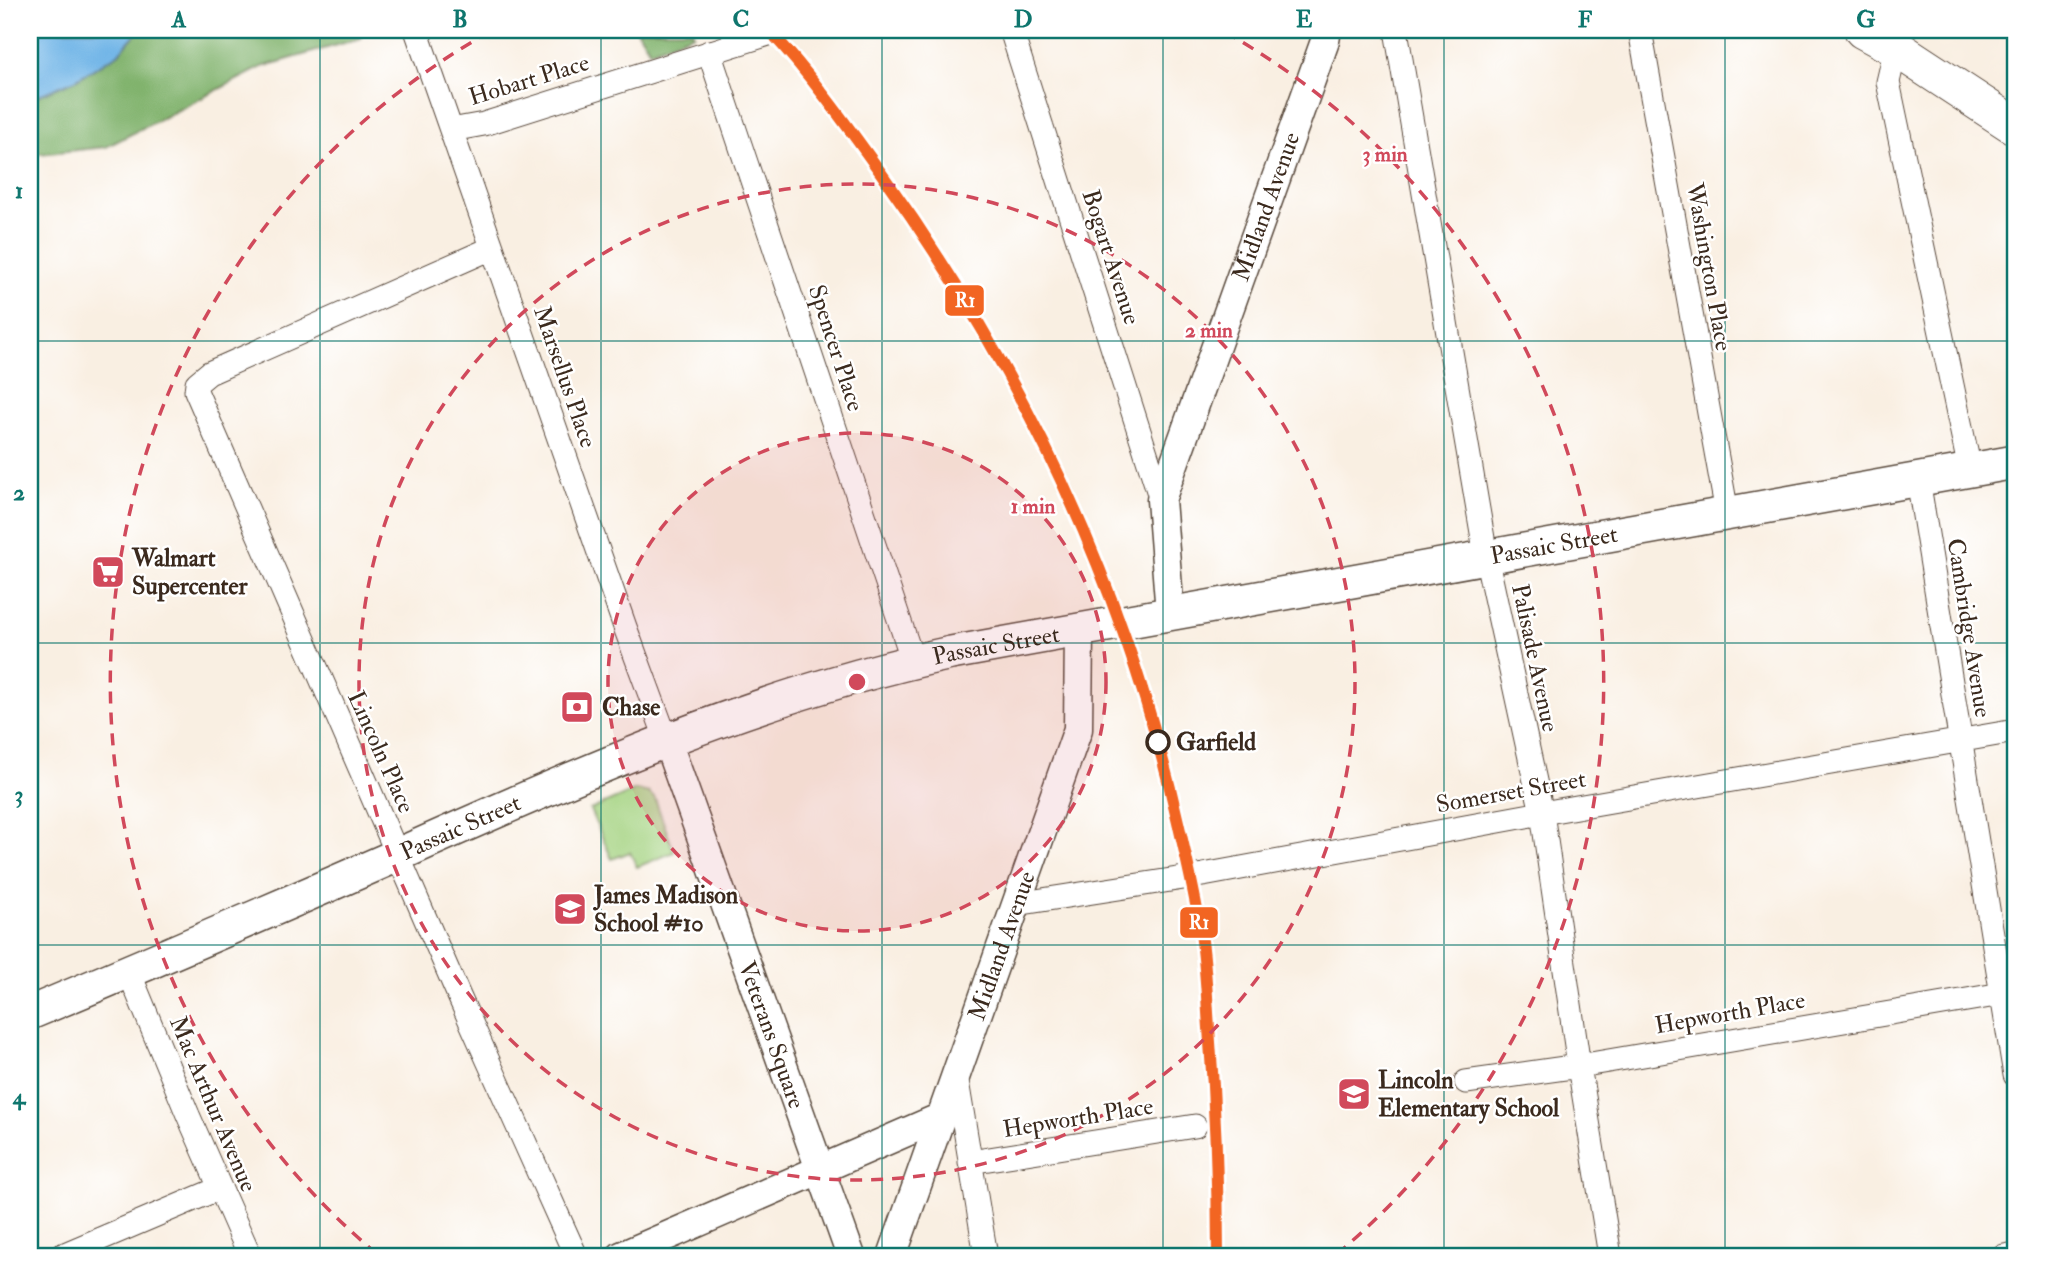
<svg xmlns="http://www.w3.org/2000/svg" width="2045" height="1286" font-family="'IM FELL Double Pica',serif">
	<style>
		.green { fill: #a2d17e; stroke: #6e7e4e; stroke-width: 2 }
		.forest { fill: #81b36d; stroke: #5e6e46; stroke-width: 2 }
		.water { fill: #71b5e7; stroke: #567082; stroke-width: 2 }
		.lines { fill: none; stroke-linecap: round; stroke-linejoin: round }
		.minor-casing { stroke: #58483b; stroke-width: 25 }
		.tertiary-casing { stroke: #58483b; stroke-width: 31 }
		.secondary-casing { stroke: #58483b; stroke-width: 36 }
		.primary-casing { stroke: #58483b; stroke-width: 39 }
		.minor { stroke: #fff; stroke-width: 23 }
		.tertiary { stroke: #fff; stroke-width: 28 }
		.secondary { stroke: #fff; stroke-width: 33 }
		.primary { stroke: #fff; stroke-width: 37 }
		.rail-1-casing { stroke: #fff; stroke-width: 18 }
		.rail-1 { stroke: #f26522; stroke-width: 12 }
		.grid { fill: none; stroke: #0f766e; stroke-width: 2; stroke-opacity: 0.55 }
		.ring { fill: none; stroke: #d1495b; stroke-width: 3.5; stroke-dasharray: 12 9 }
		.stop-dot { fill: #fff; stroke: #3b2a1e; stroke-width: 3.5 }
		.labels { text-anchor: middle; dominant-baseline: central; stroke-width: 5; stroke-linejoin: round; paint-order: stroke }
		.street-label { font-size: 24px; fill: #3b2a1e; stroke: #fff }
		.poi-label { font-size: 24px; font-weight: bold; fill: #3b2a1e; stroke: #fff; text-anchor: start }
		.stop-label { font-size: 24px; font-weight: bold; fill: #3b2a1e; stroke: #fff; text-anchor: start }
		.centre { fill: #d1495b; stroke: #fff; stroke-width: 3.5 }
		.ring-label { font-size: 21px; text-anchor: middle; font-weight: bold; fill: #d1495b; stroke: #fff; stroke-width: 5; stroke-linejoin: round; paint-order: stroke }
		.line-badge { stroke: #fff; stroke-width: 2.5 }
		.badge-label { font-size: 19px; text-anchor: middle; font-weight: bold; fill: #fff }
		.neatline { fill: none; stroke: #0f766e; stroke-width: 2.5 }
		.grid-label { font-size: 23px; text-anchor: middle; font-weight: bold; fill: #0f766e }
	</style>
	<rect width="100%" height="100%" fill="#fff"/>
	<filter id="ink" filterUnits="userSpaceOnUse"><feTurbulence type="fractalNoise" baseFrequency=".0143" numOctaves="2"/><feDisplacementMap in="SourceGraphic" scale="14" xChannelSelector="R" yChannelSelector="G"/><feConvolveMatrix kernelMatrix="1 2 1 2 8 2 1 2 1" color-interpolation-filters="sRGB"/></filter>
	<filter id="wash" filterUnits="userSpaceOnUse"><feTurbulence type="fractalNoise" baseFrequency=".00686" numOctaves="4" result="noise"/><feDisplacementMap in="SourceGraphic" scale="28" xChannelSelector="R" yChannelSelector="G"/><feGaussianBlur stdDeviation="1.57" result="paint"/><feColorMatrix in="noise" values="0 0 0 0 0 0 0 0 0 0 0 0 0 0 0 0 0 1.4 0 .05"/><feComposite in="paint" operator="in"/></filter>
	<g filter="url(#wash)">
		<rect width="100%" height="100%" fill="#f9efe2"/>
		<path class="green" d="M636,790L649,793L655,799L674,852L637,867L630,852L612,859L590,810Z"/>
		<path class="forest" d="M139,30H358L361,38L262,67L106,147L30,155V99L75,80L118,54Z
			M637,30H692L694,34L650,51Z"/>
		<path class="water" d="M32,30H139L118,54L75,80L30,99V31Z"/>
	</g>
	<g filter="url(#ink)">
		<g class="lines">
			<defs>
				<path id="minor" d="M416,30L625,627L667,741
					M1011,30L1161,500
					M1396,30L1486,556L1542,813L1579,1066L1610,1256
					M1640,30L1727,513
					M1896,48L1888,82L1970,470
					M709,52L913,661
					M451,130L484,124L781,30
					M492,248L209,373L197,383L196,391L459,996L576,1256
					M1918,479L2015,1075
					M1016,904L1203,875L1542,813L2015,731
					M129,972L188,1115L250,1256
					M956,1075L986,1256
					M1466,1082L1579,1066L2002,994
					M970,1162L1195,1126
					M60,1256L220,1188
					M2004,1256L2015,1254"/>
				<g id="tertiary">
					<path id="s1" d="M1170,613L1161,500L1325,41L1327,30"/>
					<path id="s2" d="M667,741L851,1256"/>
					<path d="M621,1256L941,1117"/>
					<path id="s3" d="M892,1256L1078,729L1079,630"/>
				</g>
				<g id="secondary">
					<path id="s4" d="M30,1013C154,961 277,908 400,854C578,774 760,694 951,653L2015,462"/>
				</g>
				<path id="primary" d="M1863,30L1896,48L2015,126"/>
			</defs>
			<use href="#minor" class="minor-casing"/>
			<use href="#tertiary" class="tertiary-casing"/>
			<use href="#secondary" class="secondary-casing"/>
			<use href="#primary" class="primary-casing"/>
			<use href="#minor" class="minor"/>
			<use href="#tertiary" class="tertiary"/>
			<use href="#secondary" class="secondary"/>
			<use href="#primary" class="primary"/>
			<defs>
				<path id="rail-1" d="M769,30C810,74 846,124 881,173C1021,369 1125,587 1178,822C1187,862 1197,901 1202,941C1206,970 1207,999 1209,1028C1215,1104 1218,1180 1218,1256"/>
			</defs>
			<use href="#rail-1" class="rail-1-casing"/>
			<use href="#rail-1" class="rail-1"/>
		</g>
	</g>
	<path class="grid" d="M320,30V1256M601,30V1256M882,30V1256M1163,30V1256M1444,30V1256M1725,30V1256M30,341H2015M30,643H2015M30,945H2015"/>
	<circle cx="857" cy="682" r="249" fill="#d1495b" fill-opacity=".12"/>
	<g class="ring">
		<circle cx="857" cy="682" r="249"/>
		<circle cx="857" cy="682" r="498"/>
		<path d="M377 1254A747 747 0 0 1 489 32M1225 32A747 747 0 0 1 1337 1254"/>
	</g>
	<defs>
		<symbol id="supermarket-square" viewBox="-11 -11 22 22"><rect x="-9" y="-9" width="18" height="18" rx="4" fill="#d1495b" stroke="#fff"/><path d="M-6-5.5h2.5l.6 2H6L4.5 2H-2.5L-4.4-4H-6ZM-1.5 3.2a1.3 1.3 0 1 0 .1 0ZM3 3.2a1.3 1.3 0 1 0 .1 0Z" fill="#fff"/></symbol>
		<symbol id="bank-square" viewBox="-11 -11 22 22"><rect x="-9" y="-9" width="18" height="18" rx="4" fill="#d1495b" stroke="#fff"/><path d="M-6-4H6V4H-6ZM0-2.3a2.3 2.3 0 1 0 0 4.6a2.3 2.3 0 1 0 0-4.6Z" fill="#fff"/></symbol>
		<symbol id="school-square" viewBox="-11 -11 22 22"><rect x="-9" y="-9" width="18" height="18" rx="4" fill="#d1495b" stroke="#fff"/><path d="M0-5L7-2L0 1L-7-2ZM-4 1L0 2.5L4 1V4Q0 6-4 4Z" fill="#fff"/></symbol>
	</defs>
	<g fill-rule="evenodd">
		<use href="#supermarket-square" x="89" y="553" width="38" height="38"/>
		<use href="#bank-square" x="558" y="688" width="38" height="38"/>
		<use href="#school-square" x="551" y="890" width="38" height="38"/>
		<use href="#school-square" x="1335" y="1075" width="38" height="38"/>
	</g>
	<circle class="stop-dot" cx="1158" cy="742" r="11"/>
	<g class="labels">
		<g class="street-label">
			<text transform="translate(529 80) rotate(-17)">Hobart Place</text>
			<text stroke="none"><textPath href="#s1" startOffset="425">Midland Avenue</textPath></text>
			<text transform="translate(1111 257) rotate(72)">Bogart Avenue</text>
			<text transform="translate(1709 267) rotate(80)">Washington Place</text>
			<text transform="translate(836 348) rotate(72)">Spencer Place</text>
			<text transform="translate(565 377) rotate(71)">Marsellus Place</text>
			<text stroke="none"><textPath href="#s4" startOffset="1603">Passaic Street</textPath></text>
			<text transform="translate(1969 628) rotate(81)">Cambridge Avenue</text>
			<text stroke="none"><textPath href="#s4" startOffset="1036">Passaic Street</textPath></text>
			<text transform="translate(1535 658) rotate(78)">Palisade Avenue</text>
			<text transform="translate(381 752) rotate(66)">Lincoln Place</text>
			<text transform="translate(1511 792) rotate(-10)">Somerset Street</text>
			<text stroke="none"><textPath href="#s4" startOffset="469">Passaic Street</textPath></text>
			<text stroke="none"><textPath href="#s3" startOffset="329">Midland Avenue</textPath></text>
			<text transform="translate(1730 1013) rotate(-10)">Hepworth Place</text>
			<text stroke="none"><textPath href="#s2" startOffset="312">Veterans Square</textPath></text>
			<text transform="translate(213 1104) rotate(67)">Mac Arthur Avenue</text>
			<text transform="translate(1078 1118) rotate(-9)">Hepworth Place</text>
		</g>
		<g class="poi-label">
			<text x="132" y="558">Walmart<tspan x="132" dy="28">Supercenter</tspan></text>
			<text x="602" y="707">Chase</text>
			<text x="594" y="895">James Madison<tspan x="594" dy="28">School #10</tspan></text>
			<text x="1378" y="1080">Lincoln<tspan x="1378" dy="28">Elementary School</tspan></text>
		</g>
		<g class="stop-label">
			<text x="1176" y="742">Garfield</text>
		</g>
	</g>
	<circle cx="857" cy="682" r="10" class="centre"/>
	<g class="ring-label">
		<text x="1385" y="161">3 min</text>
		<text x="1209" y="337">2 min</text>
		<text x="1033" y="513">1 min</text>
	</g>
	<g class="line-badge">
		<rect x="944" y="284" width="41" height="33" rx="7" fill="#f26522"/>
		<rect x="1179" y="906" width="40" height="33" rx="7" fill="#f26522"/>
	</g>
	<g class="badge-label">
		<text x="965" y="307">R1</text>
		<text x="1199" y="929">R1</text>
	</g>
	<rect width="2045" height="1286" fill="none" stroke="#fff" stroke-width="77"/>
	<rect x="38" y="38" width="1969" height="1210" class="neatline"/>
	<g class="grid-label">
		<text x="179" y="27">A</text>
		<text x="460" y="27">B</text>
		<text x="741" y="27">C</text>
		<text x="1023" y="27">D</text>
		<text x="1304" y="27">E</text>
		<text x="1585" y="27">F</text>
		<text x="1866" y="27">G</text>
		<text x="19" y="198">1</text>
		<text x="19" y="500">2</text>
		<text x="19" y="802">3</text>
		<text x="19" y="1104">4</text>
	</g>
</svg>
